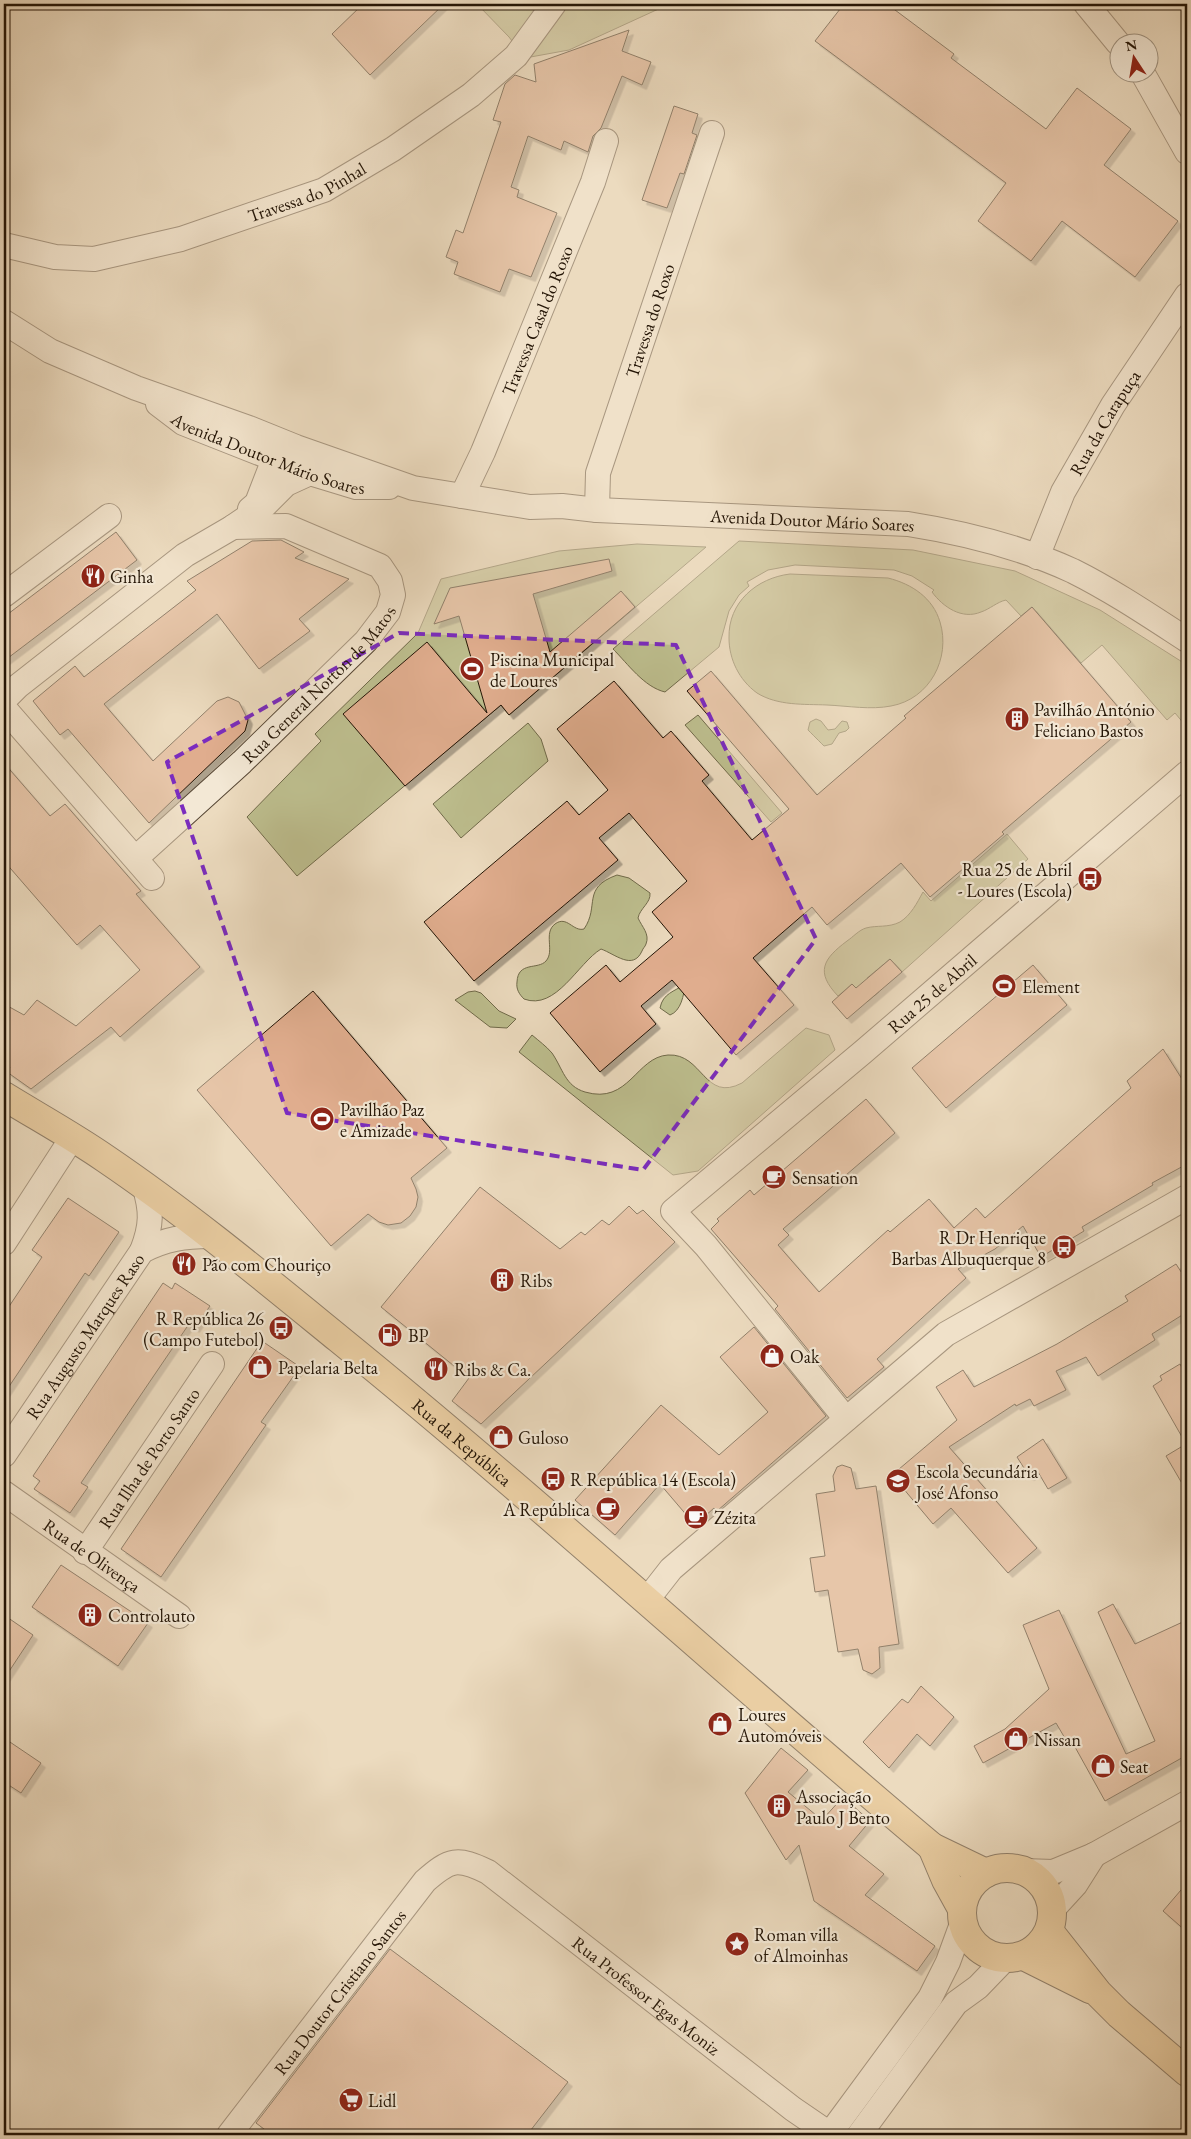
<svg xmlns="http://www.w3.org/2000/svg" width="1191" height="2139" font-family="'EB Garamond',serif">
	<style>
		.green { fill: #bdbe8e; stroke: #706a4a }
		.building { fill: #e0ad8e; stroke: #241506; filter: url(#shadow) }
		.lines { fill: none; stroke-linecap: round; stroke-linejoin: round }
		.minor-casing { stroke: #564634; stroke-width: 26 }
		.major-casing { stroke: #241506; stroke-width: 30 }
		.minor { stroke: #f3e8d5; stroke-width: 24 }
		.major { stroke: #e6be80; stroke-width: 28 }
		.marked { fill: none; stroke: #7b2cbf; stroke-width: 4; stroke-dasharray: 10 6; stroke-linejoin: round }
		.labels { text-anchor: middle; dominant-baseline: central; stroke-width: 4.5; stroke-linejoin: round; paint-order: stroke }
		.street-label { font-size: 18px; fill: #241506; stroke: #f3e8d5 }
		.poi-label { font-size: 18px; fill: #241506; stroke: #f3e8d5; text-anchor: start }
	</style>
	<defs>
		<filter id="shadow"><feDropShadow dx="4.5" dy="4.5" stdDeviation="0" flood-color="#0004"/></filter>
	</defs>
	<rect width="100%" height="100%" fill="#ecdbbf"/>
	<filter id="stains"><feTurbulence type="fractalNoise" baseFrequency=".004" numOctaves="4"/><feColorMatrix values="0 0 0 0 .2 0 0 0 0 .09 0 0 0 0 .02 0 0 0 .5 -.17"/></filter>
	<radialGradient id="worn" r=".72"><stop offset=".6" stop-color="#630" stop-opacity="0"/><stop offset="1" stop-color="#630" stop-opacity=".3"/></radialGradient>
	<path class="green" d="M477,4H666L665,6L569,50L525,58L509,37Z
		M739,541L913,550L1015,571L1100,610L1187,665V723L1185,725L1175,713L1167,720L1102,645L1081,663L1032,607L1021,616L1006,600C997,602 990,609 981,612C962,620 943,607 932,592L934,590L912,576L894,570L795,565L768,570L747,582L749,586L739,595L729,611L719,647L665,692C644,687 628,664 613,649Z
		M637,544L706,547L509,715L501,705L297,876L247,817L321,741L315,734L418,633L441,579L559,551Z
		M790,574L888,578C912,584 933,598 940,622C951,658 930,699 891,706C871,710 848,706 827,705C804,704 778,706 757,693C739,680 729,659 729,638C728,602 757,578 790,574Z
		M698,715L782,813L771,822L685,725Z
		M816,719L821,721L828,730L835,729L842,721L847,722L849,728L846,731L839,733L832,744L824,746C823,745 809,731 808,730L810,722Z
		M528,723L541,739L548,761L461,838L433,804Z
		M1007,834L1028,859L902,972L890,959L867,978L879,992L868,1001L852,984L838,996C815,972 823,959 847,941C853,937 859,930 866,928C877,925 888,928 900,922C911,915 917,903 923,892L931,901Z
		M617,875L629,878L650,893C651,903 640,908 638,918C642,927 650,934 646,944C645,947 643,948 642,951C633,971 615,954 601,949C578,963 556,1011 524,999C519,994 516,989 517,982C518,961 538,970 546,961C555,951 543,933 555,924C567,915 573,932 584,929C600,906 581,888 617,875Z
		M685,984C684,995 681,1011 670,1015L660,1008C663,993 674,992 685,984Z
		M475,991L481,993L499,1011L516,1019L507,1028L490,1027L455,1000L468,992Z
		M806,1028L829,1035L835,1050L698,1171L673,1175L519,1052L532,1035C539,1041 546,1046 552,1053C563,1069 565,1086 585,1092C629,1105 636,1057 668,1055C703,1053 704,1103 742,1083Z"/>
	<path class="building" d="M363,4H444L370,75L332,34Z
		M844,4H887L954,54L951,58L1046,129L1077,88L1131,129L1104,165L1178,221L1135,277L1062,221L1031,261L978,221L1006,183L815,41Z
		M629,30L622,51L651,62L642,85L622,76L601,128L593,136L588,152L564,141L561,150L528,136L511,187L519,190L517,197L557,213L531,277L509,269L500,292L454,274L458,262L446,257L456,230L463,233L501,122L493,120L505,84L515,75L536,82L534,64Z
		M674,106L698,114L692,133L697,135L684,174L680,173L667,208L642,200Z
		M116,532L137,560L4,661V617Z
		M281,540L304,552L295,558L349,579L299,619L310,631L259,669L217,614L104,704L153,761L217,701L228,697L239,702L248,720L245,731L149,823L68,729L60,735L33,701L75,666L84,677L196,590L187,581L252,541Z
		M609,559L612,571L533,594L550,652L621,591L635,607L509,715L501,705L405,786L343,714L427,642L487,713L459,616L434,624L450,588Z
		M1032,607L1131,722L1002,832L1004,834L930,897L901,863L827,925L812,907L753,958L794,1005L736,1055L672,980L641,1006L656,1024L600,1072L550,1013L606,965L620,982L673,937L652,912L687,881L629,813L599,838L618,860L474,981L424,922L567,801L579,815L608,790L557,729L614,681L663,738L671,731L709,775L702,781L752,840L789,809L687,691L711,671L817,795L906,718L904,716Z
		M4,763L50,816L65,804L141,891L136,894L200,967L120,1037L111,1027L31,1089L7,1072L10,1067L4,1063V1004L24,1015L37,1000L76,1026L140,970L100,925L77,945L4,861Z
		M890,959L902,972L847,1019L832,1002L852,984L856,988Z
		M1033,965L1067,1005L946,1108L912,1068Z
		M313,991L447,1148L411,1178L416,1189L418,1197L416,1207L410,1216L401,1223L388,1225L379,1222L368,1214L331,1246L197,1090Z
		M1163,1049L1187,1087V1164L1152,1183L1153,1185L1082,1227L1084,1231L1041,1257L1023,1226L995,1249L958,1269L966,1278L877,1359L884,1367L847,1398L775,1309L778,1306L711,1229L719,1221L717,1219L750,1190L754,1195L866,1099L895,1133L783,1229L789,1235L778,1245L819,1292L888,1230L890,1232L929,1199L954,1228L976,1208L985,1218L1131,1088L1127,1081Z
		M480,1187L560,1249L581,1232L585,1235L602,1220L609,1225L629,1206L637,1214L643,1210L675,1242L481,1424L452,1401L469,1378L381,1307Z
		M68,1198L119,1232L89,1276L85,1273L4,1394V1314L42,1257L32,1250Z
		M1176,1264L1187,1281V1312L1152,1334L1155,1340L1098,1376L1086,1357L1056,1371L1066,1390L1034,1406L1030,1399L1016,1406L1015,1404L949,1447L1037,1548L1008,1573L951,1508L933,1524L892,1475L957,1420L936,1387L963,1370L974,1387L1057,1344L1128,1301L1125,1296Z
		M163,1283L172,1289L175,1283L210,1306L195,1328L189,1324L174,1346L81,1483L88,1487L70,1513L34,1489L40,1481L33,1476Z
		M754,1327L826,1416L717,1511L714,1508L695,1525L660,1484L615,1535L575,1500L661,1405L719,1455L768,1412L720,1357Z
		M262,1341L300,1367L261,1422L266,1425L161,1577L121,1549Z
		M1180,1364L1187,1377V1492L1166,1456L1186,1444L1153,1386L1162,1380L1160,1376Z
		M1043,1439L1067,1478L1048,1489L1038,1472L1029,1476L1017,1457Z
		M842,1465L851,1468L856,1489L876,1486L899,1644L879,1647L880,1668L872,1674L863,1670L858,1649L838,1652L828,1590L815,1592L810,1558L825,1556L816,1494L835,1491L833,1476L837,1467Z
		M61,1565L148,1623L118,1666L32,1607Z
		M1113,1604L1135,1644L1187,1620V1755L1105,1801L1070,1738L1066,1740L1056,1723L983,1763L974,1746L1005,1729L1049,1689L1023,1625L1059,1610L1126,1754L1155,1741L1098,1612Z
		M4,1615L33,1635L4,1679Z
		M921,1686L954,1717L930,1746L917,1734L889,1768L863,1742L902,1699L908,1703Z
		M4,1738L41,1763L21,1793L4,1782Z
		M781,1748L808,1770L788,1792L822,1820L843,1797L870,1821L849,1846L884,1874L865,1895L935,1946L917,1971L814,1901L799,1845L786,1860L745,1793Z
		M1187,1883V1932L1163,1911Z
		M390,1949L568,2082L527,2135H272L256,2123Z"/>
	<g class="lines">
		<defs>
			<g id="minor">
				<path d="M1086,4L1118,43"/>
				<path d="M1142,72L1187,152"/>
				<path id="s1" d="M4,245L55,257L94,259L181,239L324,190L393,149L471,95L516,56L554,4"/>
				<path id="s2" d="M4,322L50,351L136,388L249,428L296,447L413,488L530,507L562,506L597,510L908,524C965,533 1021,547 1073,571C1113,591 1150,616 1187,640"/>
				<path id="s3" d="M158,404L183,423L310,473L356,487H389"/>
				<path id="s4" d="M462,496L483,452L593,182L606,141"/>
				<path d="M250,509L257,503L274,459L271,444"/>
				<path id="s5" d="M597,510L598,473L712,133"/>
				<path id="s6" d="M1037,557L1063,492L1113,405L1187,295"/>
				<path d="M4,595L109,516"/>
				<path d="M4,700L18,686L185,555L233,527L265,505L286,484L310,473"/>
				<path d="M4,708L152,878"/>
				<path id="s7" d="M136,858L242,762L366,641L388,612L393,595L390,581L380,566L286,526L233,527"/>
				<path d="M4,1243L72,1138"/>
				<path d="M142,1251C152,1225 152,1211 144,1185"/>
				<path id="s8" d="M846,1419L706,1246L673,1211L863,1052L1187,773"/>
				<path id="s9" d="M4,1455L142,1251C165,1239 185,1236 210,1236"/>
				<path id="s10" d="M4,1493L179,1616"/>
				<path id="s11" d="M85,1552L212,1364"/>
				<path d="M646,1601L671,1569L946,1334L1187,1197"/>
				<path d="M1024,1871L1053,1872L1094,1855L1187,1803"/>
				<path d="M1053,1909L1075,1885L1094,1855"/>
				<path id="s12" d="M229,2135L425,1881C450,1859 457,1857 488,1872L793,2109L831,2135"/>
				<path d="M829,2135L930,1998L948,1962L963,1921"/>
				<path d="M859,2135L956,2003L978,1987L1005,1959"/>
			</g>
			<g id="major">
				<path id="s13" d="M4,1096C38,1117 73,1136 106,1159C187,1214 263,1277 339,1339C541,1503 733,1680 932,1847L986,1873"/>
				<path d="M932,1847L946,1880L962,1909"/>
				<circle cx="1007" cy="1913" r="45"/>
				<path d="M1049,1931L1098,1993L1119,2014L1187,2072"/>
				<path d="M1024,1956L1090,1989"/>
			</g>
		</defs>
		<use href="#minor" class="minor-casing"/>
		<use href="#major" class="major-casing"/>
		<use href="#minor" class="minor"/>
		<use href="#major" class="major"/>
	</g>
	<path d="M0 0H1191V2139H0ZM399,633L676,645L816,939L643,1170L287,1113L167,762Z" fill="#ecdbbf" fill-opacity=".55" fill-rule="evenodd"/>
	<path class="marked" d="M399,633L676,645L816,939L643,1170L287,1113L167,762Z"/>
	<defs>
		<symbol id="restaurant-disc" viewBox="-11 -11 22 22"><circle r="9.5" fill="#8f2418" stroke="#f3e8d5"/><path d="M-5-6h1v4h1v-4h1v4h1v-4h1v5L-1.5 .5V6h-2V.5L-5-1ZM5-6V6H3V1.5H1.5Q1.5-4 5-6Z" fill="#fff"/></symbol>
		<symbol id="stadium-disc" viewBox="-11 -11 22 22"><circle r="9.5" fill="#8f2418" stroke="#f3e8d5"/><path d="M0-5a6.5 5 0 1 0 0 10a6.5 5 0 1 0 0-10ZM-3.5-1.8h7v3.6h-7Z" fill="#fff"/></symbol>
		<symbol id="building-disc" viewBox="-11 -11 22 22"><circle r="9.5" fill="#8f2418" stroke="#f3e8d5"/><path d="M-4-6H4V6H1V3H-1V6H-4ZM-2.5-4.3h1.7v1.8h-1.7ZM.8-4.3h1.7v1.8H.8ZM-2.5-1h1.7V.8h-1.7ZM.8-1h1.7V.8H.8Z" fill="#fff"/></symbol>
		<symbol id="bus-disc" viewBox="-11 -11 22 22"><circle r="9.5" fill="#8f2418" stroke="#f3e8d5"/><path d="M-5-6H5V4H4V6H2V4H-2V6H-4V4H-5ZM-3.5-4V0h7V-4ZM-3.5 1.2v1.5H-2V1.2ZM2 1.2v1.5H3.5V1.2Z" fill="#fff"/></symbol>
		<symbol id="cafe-disc" viewBox="-11 -11 22 22"><circle r="9.5" fill="#8f2418" stroke="#f3e8d5"/><path d="M-5.5-4.5H6V0H3Q3 3.5 0 3.5H-2.5Q-5.5 3.5-5.5 0ZM3-3.2v2h1.7v-2ZM-6 4.5H4V6H-6Z" fill="#fff"/></symbol>
		<symbol id="fuel-disc" viewBox="-11 -11 22 22"><circle r="9.5" fill="#8f2418" stroke="#f3e8d5"/><path d="M-5.5-6h7V0h2V4h1.3V-2.5L3-4.5l.8-.8L6-3V5H2.5V1h-1V6h-7ZM-4.2-4.7v3.2H.2V-4.7Z" fill="#fff"/></symbol>
		<symbol id="shop-disc" viewBox="-11 -11 22 22"><circle r="9.5" fill="#8f2418" stroke="#f3e8d5"/><path d="M-5-2.5h2.3a2.7 3.5 0 0 1 5.4 0H5L5.5 6h-11ZM-1.5-2.5h3a1.5 2.3 0 0 0-3 0Z" fill="#fff"/></symbol>
		<symbol id="school-disc" viewBox="-11 -11 22 22"><circle r="9.5" fill="#8f2418" stroke="#f3e8d5"/><path d="M0-5L7-2L0 1L-7-2ZM-4 1L0 2.5L4 1V4Q0 6-4 4Z" fill="#fff"/></symbol>
		<symbol id="sight-disc" viewBox="-11 -11 22 22"><circle r="9.5" fill="#8f2418" stroke="#f3e8d5"/><path d="M0-6L1.8-2.2L6-1.7L2.9 1.2L3.7 5.4L0 3.3L-3.7 5.4L-2.9 1.2L-6-1.7L-1.8-2.2Z" fill="#fff"/></symbol>
		<symbol id="supermarket-disc" viewBox="-11 -11 22 22"><circle r="9.5" fill="#8f2418" stroke="#f3e8d5"/><path d="M-6-5.5h2.5l.6 2H6L4.5 2H-2.5L-4.4-4H-6ZM-1.5 3.2a1.3 1.3 0 1 0 .1 0ZM3 3.2a1.3 1.3 0 1 0 .1 0Z" fill="#fff"/></symbol>
	</defs>
	<g fill-rule="evenodd">
		<use href="#restaurant-disc" x="79" y="562" width="28" height="28"/>
		<use href="#stadium-disc" x="458" y="655" width="28" height="28"/>
		<use href="#building-disc" x="1003" y="705" width="28" height="28"/>
		<use href="#bus-disc" x="1076" y="865" width="28" height="28"/>
		<use href="#stadium-disc" x="990" y="972" width="28" height="28"/>
		<use href="#stadium-disc" x="308" y="1105" width="28" height="28"/>
		<use href="#cafe-disc" x="760" y="1163" width="28" height="28"/>
		<use href="#bus-disc" x="1050" y="1233" width="28" height="28"/>
		<use href="#restaurant-disc" x="170" y="1250" width="28" height="28"/>
		<use href="#building-disc" x="488" y="1266" width="28" height="28"/>
		<use href="#bus-disc" x="267" y="1314" width="28" height="28"/>
		<use href="#fuel-disc" x="376" y="1321" width="28" height="28"/>
		<use href="#shop-disc" x="758" y="1342" width="28" height="28"/>
		<use href="#shop-disc" x="246" y="1353" width="28" height="28"/>
		<use href="#restaurant-disc" x="422" y="1355" width="28" height="28"/>
		<use href="#shop-disc" x="487" y="1423" width="28" height="28"/>
		<use href="#bus-disc" x="539" y="1465" width="28" height="28"/>
		<use href="#school-disc" x="884" y="1467" width="28" height="28"/>
		<use href="#cafe-disc" x="594" y="1495" width="28" height="28"/>
		<use href="#cafe-disc" x="682" y="1503" width="28" height="28"/>
		<use href="#building-disc" x="76" y="1601" width="28" height="28"/>
		<use href="#shop-disc" x="706" y="1710" width="28" height="28"/>
		<use href="#shop-disc" x="1002" y="1725" width="28" height="28"/>
		<use href="#shop-disc" x="1089" y="1752" width="28" height="28"/>
		<use href="#building-disc" x="765" y="1792" width="28" height="28"/>
		<use href="#sight-disc" x="723" y="1930" width="28" height="28"/>
		<use href="#supermarket-disc" x="337" y="2086" width="28" height="28"/>
	</g>
	<g class="labels">
		<g class="street-label">
			<text stroke="none"><textPath href="#s1" startOffset="315">Travessa do Pinhal</textPath></text>
			<text stroke="none"><textPath href="#s4" startOffset="191">Travessa Casal do Roxo</textPath></text>
			<text stroke="none"><textPath href="#s5" startOffset="198">Travessa do Roxo</textPath></text>
			<text stroke="none"><textPath href="#s6" startOffset="151">Rua da Carapuça</textPath></text>
			<text stroke="none"><textPath href="#s3" startOffset="122">Avenida Doutor Mário Soares</textPath></text>
			<text stroke="none"><textPath href="#s2" startOffset="844">Avenida Doutor Mário Soares</textPath></text>
			<text stroke="none"><textPath href="#s7" startOffset="252">Rua General Norton de Matos</textPath></text>
			<text stroke="none"><textPath href="#s8" startOffset="609">Rua 25 de Abril</textPath></text>
			<text stroke="none"><textPath href="#s9" startOffset="144">Rua Augusto Marques Raso</textPath></text>
			<text stroke="none"><textPath href="#s13" startOffset="575">Rua da República</textPath></text>
			<text stroke="none"><textPath href="#s11" startOffset="114">Rua Ilha de Porto Santo</textPath></text>
			<text stroke="none"><textPath href="#s10" startOffset="108">Rua de Olivença</textPath></text>
			<text stroke="none"><textPath href="#s12" startOffset="181">Rua Doutor Cristiano Santos</textPath></text>
			<text stroke="none"><textPath href="#s12" startOffset="592">Rua Professor Egas Moniz</textPath></text>
		</g>
		<g class="poi-label">
			<text x="110" y="576">Ginha</text>
			<text x="490" y="659">Piscina Municipal<tspan x="490" dy="21">de Loures</tspan></text>
			<text x="1034" y="709">Pavilhão António<tspan x="1034" dy="21">Feliciano Bastos</tspan></text>
			<text x="1072" y="869" text-anchor="end">Rua 25 de Abril<tspan x="1072" dy="21">- Loures (Escola)</tspan></text>
			<text x="1022" y="986">Element</text>
			<text x="340" y="1109">Pavilhão Paz<tspan x="340" dy="21">e Amizade</tspan></text>
			<text x="792" y="1177">Sensation</text>
			<text x="1046" y="1237" text-anchor="end">R Dr Henrique<tspan x="1046" dy="21">Barbas Albuquerque 8</tspan></text>
			<text x="202" y="1264">Pão com Chouriço</text>
			<text x="520" y="1280">Ribs</text>
			<text x="264" y="1318" text-anchor="end">R República 26<tspan x="264" dy="21">(Campo Futebol)</tspan></text>
			<text x="408" y="1335">BP</text>
			<text x="790" y="1356">Oak</text>
			<text x="278" y="1367">Papelaria Belta</text>
			<text x="454" y="1369">Ribs &amp; Ca.</text>
			<text x="518" y="1437">Guloso</text>
			<text x="916" y="1471">Escola Secundária<tspan x="916" dy="21">José Afonso</tspan></text>
			<text x="570" y="1479">R República 14 (Escola)</text>
			<text x="590" y="1509" text-anchor="end">A República</text>
			<text x="714" y="1517">Zézita</text>
			<text x="108" y="1615">Controlauto</text>
			<text x="738" y="1714">Loures<tspan x="738" dy="21">Automóveis</tspan></text>
			<text x="1034" y="1739">Nissan</text>
			<text x="1120" y="1766">Seat</text>
			<text x="796" y="1796">Associação<tspan x="796" dy="21">Paulo J Bento</tspan></text>
			<text x="754" y="1934">Roman villa<tspan x="754" dy="21">of Almoinhas</tspan></text>
			<text x="368" y="2100">Lidl</text>
		</g>
	</g>
	<rect width="1191" height="2139" fill="none" stroke="#ecdbbf" stroke-width="20"/>
	<rect x="5" y="5" width="1181" height="2129" fill="none" stroke="#241506" stroke-width="2.5"/>
	<rect x="10" y="10" width="1171" height="2119" fill="none" stroke="#241506"/>
	<g transform="translate(1134 58) rotate(348)"><circle r="24" fill="#f3e8d5" stroke="#a09482"/>
	<path d="M0-4L9 19L0 12L-9 19Z" fill="#8f2418"/>
	<text y="-8" font-size="14" font-weight="bold" text-anchor="middle" fill="#241506">N</text>
	</g>
	<rect width="100%" height="100%" filter="url(#stains)"/>
	<rect width="100%" height="100%" fill="url(#worn)"/>
</svg>
